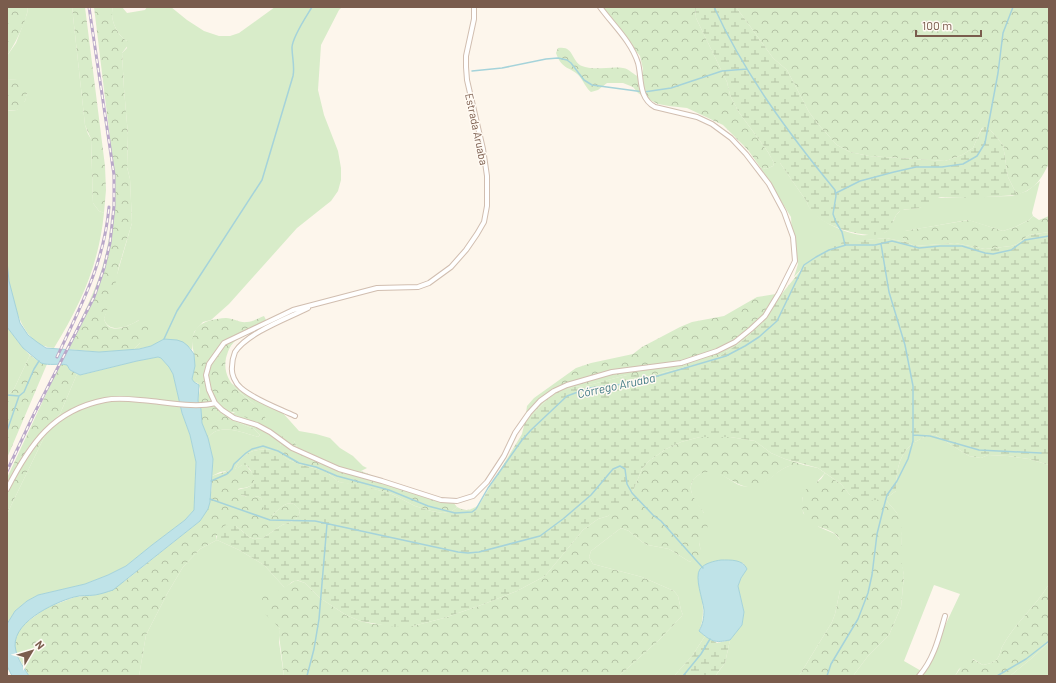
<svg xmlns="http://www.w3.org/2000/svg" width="1056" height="683" font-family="Barlow,sans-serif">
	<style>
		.grass { fill: #d8ecc9; fill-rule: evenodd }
		.forest { fill: url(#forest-crowns) }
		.wetland { fill: url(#wetland-marsh) }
		.water { fill: #bfe3e8; stroke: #a5d3da }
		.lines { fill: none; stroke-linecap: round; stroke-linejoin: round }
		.stream { stroke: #a5d3da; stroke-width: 1.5 }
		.street-casing { stroke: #d1beb0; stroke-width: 6 }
		.street { stroke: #fff; stroke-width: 4 }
		.rail-casing { stroke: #b9a8c9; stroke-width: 3 }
		.rail { stroke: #fffaf3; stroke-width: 1.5; stroke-dasharray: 4.5; stroke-linecap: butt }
		.labels { text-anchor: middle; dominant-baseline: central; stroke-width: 3; stroke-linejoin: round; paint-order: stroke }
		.street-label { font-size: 11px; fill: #7a5c4d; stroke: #fffaf3 }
		.water-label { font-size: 12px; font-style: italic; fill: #437c86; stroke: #fffaf3 }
	</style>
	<defs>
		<pattern id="forest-crowns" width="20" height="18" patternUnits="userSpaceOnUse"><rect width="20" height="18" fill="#d8ecc9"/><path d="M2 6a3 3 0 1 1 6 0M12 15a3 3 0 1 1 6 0" fill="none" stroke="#b4c2a5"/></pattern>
		<pattern id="wetland-marsh" width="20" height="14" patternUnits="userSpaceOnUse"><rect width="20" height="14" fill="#d8ecc9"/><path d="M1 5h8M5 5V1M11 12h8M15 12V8" fill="none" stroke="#b4c2a5"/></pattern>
	</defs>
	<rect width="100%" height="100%" fill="#fdf6ec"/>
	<path class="grass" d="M28,7H72L85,125L88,134L91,139L93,203L99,211L104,213C99,264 81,304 54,348C23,346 15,308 9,283C7,276 9,268 7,261V111L17,110L25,101L27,93L17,80L7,79V56L16,43L27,14Z
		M113,7H122L127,13L145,10L147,7H171L187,20L204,31L219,36H230L239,33L275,7H342L339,10L321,45L318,90L324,115L338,151L341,168V180L338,191L331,201L297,228L229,304L211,320L203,322L194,332L192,350L188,346L164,339L151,346L133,350L140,343L139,320C130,326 109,335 104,319L132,223L130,179L127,167L128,135L124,89L122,53L127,48V41C117,35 109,18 113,7Z
		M774,163H780L807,202C811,219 845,233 861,235C869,236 879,233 886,232L894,220L896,215L901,210L920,208L934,198L1012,196L1027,191L1040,181L1032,213L1033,216L1029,220L1015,227L1003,231L968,220L905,231L903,238L906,242L886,238L857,241L806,264L794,277L798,264L793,249L791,217L760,167L766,169L773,166Z
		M7,327L23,348L30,355L14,389L7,396Z
		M158,357L161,358L169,367L173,374L182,413L190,435L196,462L194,510L185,520L152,545L126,566L108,575L85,584L38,595L27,601L15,611L7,624V514L51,423L60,414L77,374L81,375L137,361Z
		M231,383L244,392L282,412L299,431L316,434L330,438L340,448L353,456L363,466L367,468L361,471L352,473L300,453L294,441L282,440L280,447L276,450C258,448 242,450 235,470L220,472L212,476L213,459L208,438C219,422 243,433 258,437L260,435L254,429L230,419L228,416L229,414C239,410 254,420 264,424L266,420C259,404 242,397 231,383Z
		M934,434L969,456L981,458L988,455L1008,456L1029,459L1049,465V584C1036,606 1014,624 1002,647C1000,652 1000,657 995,661C992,663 987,664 983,665L973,659L959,669L955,676H853L868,656L889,635L901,607L904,575L900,558L902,536L897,513L885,499L896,491C896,461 903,442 934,434ZM934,585L960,594L923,672L904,661Z
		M804,465L818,468L825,473L802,498L803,513L819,527L835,534L840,540V590L835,614L832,622L799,676H719L716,675L725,663L730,640L742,625L744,612L738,586L741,578L747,569L743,563L698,576C701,594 707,613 699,631L705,636L692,656L674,676H619L659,640L683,615L681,610L678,596L674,591L642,577L593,564L589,557L591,551L621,528L629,531L642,542L648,545L669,549L690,562L701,552L699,542L704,513C698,505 686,492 693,480C694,478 697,476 700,474C716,464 728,482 742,486C746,487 750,486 754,486C768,484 776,470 789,466C793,464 799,465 804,465Z
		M217,540L239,550L264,565L285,588L277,593H265L270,617L273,619L280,629L279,642L284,676H139L146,635L167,594L183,567L200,549Z
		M1049,642V676H1010L1032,658Z"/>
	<path class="forest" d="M7,7H28C27,21 15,44 7,56Z
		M72,7H85L105,166L106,190L104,213L99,211L93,203L91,139L85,125Z
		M94,7H113C110,16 114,27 120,35C123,39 127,40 129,44L122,53L124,89L128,135L127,167L130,179L132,223L119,266L114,291L104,319C110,339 134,322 144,318H147L149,321L150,325L145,337L140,343L133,350L99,352L67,349C81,318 97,290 105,257C118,205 113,158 106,106C102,73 98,40 94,7Z
		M600,7H695L696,18L727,82L730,95L738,111L768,152L774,163L773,166L766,169L760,167L748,150L723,125L687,108L669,106L658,104L648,99L638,93L633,87L623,83H607L598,90L591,92C586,88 584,82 580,77C571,66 562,71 556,53L558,48C574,45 571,61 582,66C593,71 611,66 623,68C630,69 633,75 640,77L642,75L643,69L640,56Z
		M736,7H1049V163C1041,180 1035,189 1017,195L1008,177L1003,145L987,126L982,128L979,134L973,148L962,155L945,161L869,156L850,152L837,145L817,123L809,112L787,70L773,58Z
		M7,79L22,80C24,82 26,84 26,86C29,93 25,107 17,110C14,110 10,110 7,111Z
		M1033,216L1039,220L1049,216V232L1029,235L1017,244L1011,246L985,249L955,243L915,246L906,242L903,238L902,234L904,231L969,220L1003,231L1015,227L1029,220Z
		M782,293L766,317L744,340L714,360L653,375H627L585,386L572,387L545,402L525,421L524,427L527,406L534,398L576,368L591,363L633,354L642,347L680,327L692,322L724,316L757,297Z
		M264,316L266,320V322C256,328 242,335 234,342C229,347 228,352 226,358C219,394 268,402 266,423L264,425L233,412L229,414L228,416L230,419L254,429L260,435L258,437C243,433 219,422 208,438L202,423L201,409L198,401L200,389L198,383L194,382L192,379C192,371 196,361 194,354C188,327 201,320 226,318C233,318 239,323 247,322C253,322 258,318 264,316Z
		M30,355L41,363L47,364L7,458V396L14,389Z
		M60,364L67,365L70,370L77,374L60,414L51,423L7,514V478Z
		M281,436L294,441L300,453L352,473L361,471L434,500H455L453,502L457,507L452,511L443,513L431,511L415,506L392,494L370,488L339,482L325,471L299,464L289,460L274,450C281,448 283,442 281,436Z
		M700,437H730L755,441L771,453L785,459L804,465C799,465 793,465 789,466C777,470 768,484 755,487C734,491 716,460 696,477C692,480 690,485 691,490C694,505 713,515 706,532C704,535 701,538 699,542L700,547L703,556L696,558L690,562L669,549L648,545L642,542L629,531L621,528L591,551L589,557L593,564L642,577L674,591L678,596L681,610L683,615L659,640L619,676H284L279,635L280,629C269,614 254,612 265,593L277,592L296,580L305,583L320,598L346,615L360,621L373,624L413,626L444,618L484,604L517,591L545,576L583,530L598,519L608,516L633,491L642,469L649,461L666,449L681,442Z
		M242,465H246L253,474L255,480C252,488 246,487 238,489L241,495L252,498L257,496L261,498L264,504L273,515C281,506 292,496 300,511L298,517L293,521L282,525L263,538L254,539L249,537L236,526L216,536L217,540L200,549L183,567L167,594L146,635L139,676H29L15,651V641L17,634L23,625L46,608L75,597L96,595L125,581L200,521C210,507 212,493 212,476C223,471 233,472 242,465Z
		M825,473L841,484L850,495L877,499H885L897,513L901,523L902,536L901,558L904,575L901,607L889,635L868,656L853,676H799L832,622L835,614L840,590V540C832,523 805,533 802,506C802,501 802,496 804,491L821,479Z
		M1049,584V642L1032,658L1010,676H955L966,660L972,659L983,665C987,664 992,663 995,661C1000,657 1000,652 1002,647C1014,624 1036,606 1049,584Z"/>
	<path class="wetland" d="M695,7H736L773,58L787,70L809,112L817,123L837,145L850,152L869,156L945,161L962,155L973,148L979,134L984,126H987L1003,145L1008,177L1017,195L970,198L941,197C932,199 928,206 920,208C912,210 902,207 897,214C893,219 892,228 886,232C872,241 831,228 819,218C814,215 808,208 807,202L780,163H774L768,152L738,111L730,95L727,82L696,18Z
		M1049,232V465L1029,459L1008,456L988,455L981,458L969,456L934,434C903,442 896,461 896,491L885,499L866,501L850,495L841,484L818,468L785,459L771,453L755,441L730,437H700L681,442L666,449L649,461L642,469L633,491L627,502L608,516L598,519L583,530L545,576L517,591L484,604L444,618L413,626L394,627L360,621L346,615L320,598L305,583L297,580L292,582L285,588L264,565L239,550L217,540C216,532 220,529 226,525L236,526L249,537L254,539L263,538L282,525L293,521L298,517L300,511C290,493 278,511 269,518C262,512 264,505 261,498L257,496L248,500L246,496L241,495L237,498L234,495L235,491C240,488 246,489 250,486C259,482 251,469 246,465H242L235,470C242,450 258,448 276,450H275L289,460L299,464L325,471L339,482L360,485L392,494L415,506L431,511L443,513L452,511L457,507C466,512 471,510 479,505L522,434L525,421L545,402L553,396L572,387L585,386L627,375H653L714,360L744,340L766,317L780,296L806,264L823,250L843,242L886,238L906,242L915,246L955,243L985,249L1011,246L1017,244L1029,235Z
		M705,636L717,643L730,640L725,663L715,676H674L692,656Z"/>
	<path class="water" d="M7,261L9,281L20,323L28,335L37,342L46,348L99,352L139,349L151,346L164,339L177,340L183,342L188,346L194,354L195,366L192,379L194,382L199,385L198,401L201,409L202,423L208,438L213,459L210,502L208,509L200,521L113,590C107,592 101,594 95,595C88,596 81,595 74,597C53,603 8,624 16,651C18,660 24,668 29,676H12L7,666V624L15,611L27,601L38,595L85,584L108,575L126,566L152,545L185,520L194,510L196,462L190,435L182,413L173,374L169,367L161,358L158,357L137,361L80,375L70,370L67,365C59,363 49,366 41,363L23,348L7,327Z
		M721,560C730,560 743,559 747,569L741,578L738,586L744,612L742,625L730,640C714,643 712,642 699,631C703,624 704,618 704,610C703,600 694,577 700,569C705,563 714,561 721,560Z"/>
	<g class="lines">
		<path class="stream" d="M714,7C744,73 789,134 835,190L836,196L833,214L836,222L842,232L845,245
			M472,71L502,68L546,59L558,58L567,60L571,63L584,80L592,85L644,92L671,88L722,71L747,69
			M836,193L860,181L894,172L916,167H942L963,164L977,156L985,143L998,73L1003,33L1013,7
			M164,339L177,311L262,180L293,76C295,67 292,57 292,47C293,36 306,17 312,7
			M7,395L19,396
			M7,431L19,396L24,392L34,369L39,361
			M913,435L930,436L979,450L1041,453
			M211,481L227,474L232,469L234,464L246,453L252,449L263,446L278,451L299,463L316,467L337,476L389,490L428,506L455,513L472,512L476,509L488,488L522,440L531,430L567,396L589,388L633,383L644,380L726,356L745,346L759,337L777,321L804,265L816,257L829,250L846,245H875L892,241L919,248L940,246H962L985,253L993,254L1011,250L1025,240L1049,236
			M210,499L270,520L315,521L458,552L468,553L479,552L540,536L563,519L591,495L613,469L620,466L625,469L627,484L632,493L653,515L661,521L703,568
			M307,676L314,649L319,619L327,524
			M683,676L701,654L710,639
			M827,676L831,664L858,619L868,593L872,575L877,534L883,510L887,495L897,481L908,459L913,441V386L905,345L889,292L881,244
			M997,676L1026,659L1049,641"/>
		<defs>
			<path id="street" d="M215,403L209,390L206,375L209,364L224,343L293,310L377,288L418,287L429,283L451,267L466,250L477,234L484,222L487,206V176L483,149L467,80L466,67V56L474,19V7
				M295,416C278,408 255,400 241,388C235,383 231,374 232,367C232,361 233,357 235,352C247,333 288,318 308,308
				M7,489C30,444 53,410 105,400C120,397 136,400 151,401C171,403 197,408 215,403L222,410L234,418L257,425L270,432L292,448L339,469L382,481L441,500L457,501L473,496L487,482L504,456L515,433L529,413L540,401L554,391L567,385L612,372L681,363L717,351L735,342L751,329L765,316L779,293L795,261L793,237L784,212L769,184L746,154L731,138L712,124L697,117L655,107C638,98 642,78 638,63C631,41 613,25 600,7
				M919,676C934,659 939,637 945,616"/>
		</defs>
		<use href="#street" class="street-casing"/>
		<use href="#street" class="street"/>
		<defs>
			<path id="rail" d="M57,357C80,307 104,264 109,207
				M7,471L34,414L94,297L104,268L110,243L114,206V175L89,7"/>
		</defs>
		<use href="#rail" class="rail-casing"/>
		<use href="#rail" class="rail"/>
	</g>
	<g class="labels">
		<g class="street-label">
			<text transform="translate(477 129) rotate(78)">Estrada Aruaba</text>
		</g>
		<g class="water-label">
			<text transform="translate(616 385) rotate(-12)">Córrego Aruaba</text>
		</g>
	</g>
	<rect width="1056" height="683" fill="none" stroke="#7a5c4d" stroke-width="16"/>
	<g transform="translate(32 651) rotate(52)" stroke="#fffaf3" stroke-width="3" paint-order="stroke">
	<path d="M0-3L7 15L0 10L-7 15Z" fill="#7a5c4d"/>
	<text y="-6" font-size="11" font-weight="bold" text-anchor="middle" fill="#7a5c4d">N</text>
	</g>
	<path d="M916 30v6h65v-6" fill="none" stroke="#7a5c4d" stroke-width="2"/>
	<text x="922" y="30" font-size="12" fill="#7a5c4d" stroke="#fffaf3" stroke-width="3" paint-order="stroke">100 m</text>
</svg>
